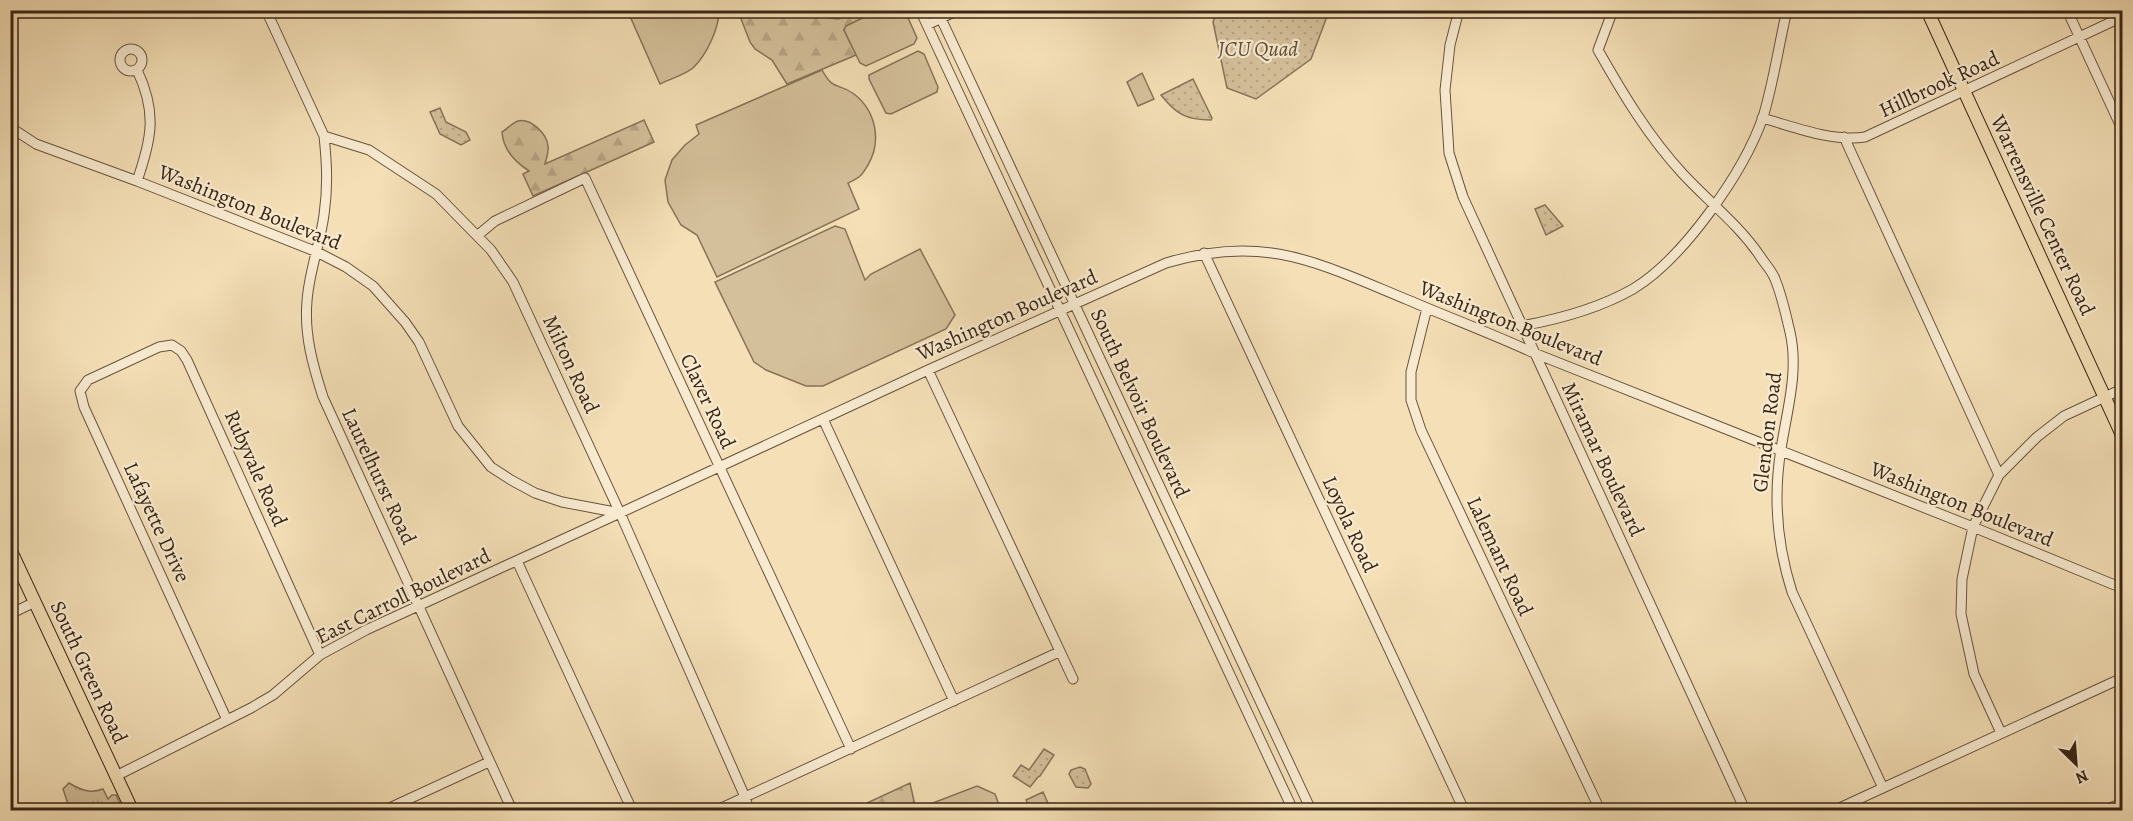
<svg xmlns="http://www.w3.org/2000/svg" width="2133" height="821" font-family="Alegreya,serif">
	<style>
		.grass { fill: url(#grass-tufts); stroke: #877358; stroke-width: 1.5 }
		.forest { fill: url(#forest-firs); stroke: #877358; stroke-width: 1.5 }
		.park { fill: url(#park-dots); stroke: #877358; stroke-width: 1.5 }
		.garden { fill: #d4c09b; stroke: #877358; stroke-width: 1.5 }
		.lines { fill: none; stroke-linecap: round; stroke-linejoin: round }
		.minor-casing { stroke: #68543d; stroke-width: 11 }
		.major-casing { stroke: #3a2615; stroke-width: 14 }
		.minor { stroke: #f8ead0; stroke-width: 9 }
		.major { stroke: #f4dfb6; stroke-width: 12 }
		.labels { text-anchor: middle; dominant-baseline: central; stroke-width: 4.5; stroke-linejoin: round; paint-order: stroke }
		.park-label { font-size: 21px; font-style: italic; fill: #604c36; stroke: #f8ead0 }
		.street-label { font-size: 21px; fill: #3a2615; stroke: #f8ead0 }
	</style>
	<defs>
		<pattern id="grass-tufts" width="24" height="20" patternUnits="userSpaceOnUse" patternTransform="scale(1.5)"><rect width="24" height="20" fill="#d4c09b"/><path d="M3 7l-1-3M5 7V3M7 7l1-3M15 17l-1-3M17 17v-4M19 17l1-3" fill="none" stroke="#b7a585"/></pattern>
		<pattern id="forest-firs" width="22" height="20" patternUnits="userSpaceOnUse" patternTransform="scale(1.5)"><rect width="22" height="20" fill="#d4c09b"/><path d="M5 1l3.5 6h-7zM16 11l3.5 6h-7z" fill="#b7a585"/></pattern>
		<pattern id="park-dots" width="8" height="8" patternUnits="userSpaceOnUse" patternTransform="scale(1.5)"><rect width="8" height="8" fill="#d4c09b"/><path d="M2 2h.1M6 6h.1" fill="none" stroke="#b7a585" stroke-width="1.8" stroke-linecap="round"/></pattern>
	</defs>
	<rect width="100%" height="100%" fill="#f4dfb6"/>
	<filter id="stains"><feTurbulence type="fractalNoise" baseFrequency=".00333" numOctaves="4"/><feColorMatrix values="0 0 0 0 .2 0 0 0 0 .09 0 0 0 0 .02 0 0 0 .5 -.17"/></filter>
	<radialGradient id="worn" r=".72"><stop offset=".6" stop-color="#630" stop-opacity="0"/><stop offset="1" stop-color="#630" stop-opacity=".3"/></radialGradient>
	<path class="grass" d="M69,783C81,790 90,794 103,789L108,799L112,795H116L123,810H70L63,789Z"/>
	<path class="forest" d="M738,11H817L829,18L838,19L859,11L876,12L846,26L844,30L856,55L787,84L772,60L755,49L750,42Z
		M644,120L654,142L533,196L523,174L529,171C515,162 503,149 502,132C507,129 512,123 518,121C531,118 547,134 548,146C549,153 546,159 545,164Z
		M910,783L916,810H852Z"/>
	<path class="park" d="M1217,11V10L1329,11L1311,59L1256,99L1227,88L1213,22Z
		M1193,79L1212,118L1211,120C1186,120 1176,114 1161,95Z
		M440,108L446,122L466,132L470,140L461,145L440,134L430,112Z
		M1545,205L1563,226L1546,235L1535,209Z
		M1044,749L1054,755L1040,776L1038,777L1030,787L1013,776L1021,765L1029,770Z
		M1080,767L1085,769L1091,784L1088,788L1076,787L1069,774L1071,770Z"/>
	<path class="garden" d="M637,10L719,11C719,28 707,54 694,67C687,74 670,79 660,84L629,14Z
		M879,10L905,11L917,38L914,44L866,66L860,63L844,30L846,26Z
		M918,51L924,54L938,87L937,92L891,114L886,113L869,79V75Z
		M822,70C834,92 838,82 854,94C876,111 882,141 868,165C866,168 863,174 860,176C857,179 852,181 848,183L859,209L717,277L697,235L681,225L668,202L665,180L672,160L685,145L699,134L696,125Z
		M1142,73L1154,99L1138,106L1127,82Z
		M835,226L845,229L865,280L871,274L920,249L955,315L946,329L823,386H806L766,370L754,362L715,282Z
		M977,786L995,794L1001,810H926L925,806Z
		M1043,792L1051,810H1030L1026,800Z"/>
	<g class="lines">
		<defs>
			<path id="minor" d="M266,10L324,136L369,150L436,194L491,250L513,282L620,513L745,797L749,810
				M920,10L1293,810
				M937,10L1311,810
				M1459,10L1450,45L1445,90L1449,153L1463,197L1745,810
				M1613,10L1598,50C1623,94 1648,136 1683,174C1709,202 1738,224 1760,256C1765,264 1772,271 1775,279C1782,296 1786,315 1790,332C1799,371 1787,410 1781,449C1773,498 1777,545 1792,592L1883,788
				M2067,10L2122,129
				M927,25L958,10
				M120 60a11 11 0 1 1 22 0a11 11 0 1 1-22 0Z
				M137,70C157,112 152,138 137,181
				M1762,118C1795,127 1831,142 1865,137L2122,17
				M10,127L36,144L137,181L317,252L346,267L373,286L405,322L419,342L458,426L491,467L511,480L535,493L562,502L620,513L928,370L1166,263C1265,233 1318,263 1408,300C1450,318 1493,334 1534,353L1973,527L2122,588
				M324,136C327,165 328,186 324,215C320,244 309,272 307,301C304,335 313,366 323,397L512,810
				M1844,137L1999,475
				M478,235L495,221L585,178L851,749
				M1204,253L1464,810
				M1427,308L1411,372V400L1421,430L1600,810
				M1521,326C1560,319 1598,309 1633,289C1683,259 1744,172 1763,117C1773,85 1779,44 1787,10
				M928,370L1073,679
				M823,419L954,701
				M517,561L632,810
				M10,614L35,602
				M227,720L84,407L80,391L88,380L159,347L172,345L181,351L187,360L320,655
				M2001,733L1974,674L1961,614L1962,579L1973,527L1999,475L2037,437L2064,416L2122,389
				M116,776L251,708L273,695L320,655L366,630L620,513
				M385,810L489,762
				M717,810L1059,652
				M1835,810L2122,678
				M2105,810L2122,803"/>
			<path id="major" d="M1927,10L2122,435
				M10,549L132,810"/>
		</defs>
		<use href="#minor" class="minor-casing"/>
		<use href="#major" class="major-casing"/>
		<use href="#minor" class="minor"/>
		<use href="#major" class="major"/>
	</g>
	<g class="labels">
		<g class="park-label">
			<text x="1258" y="49">JCU Quad</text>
		</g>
		<g class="street-label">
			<text transform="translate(1939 84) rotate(-25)">Hillbrook Road</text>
			<text transform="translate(250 207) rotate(22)">Washington Boulevard</text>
			<text transform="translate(2043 215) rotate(65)">Warrensville Center Road</text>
			<text transform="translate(1007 315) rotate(-24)">Washington Boulevard</text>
			<text transform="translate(1511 323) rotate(22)">Washington Boulevard</text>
			<text transform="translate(571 364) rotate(65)">Milton Road</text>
			<text transform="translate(708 401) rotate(65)">Claver Road</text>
			<text transform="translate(1140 403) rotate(65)">South Belvoir Boulevard</text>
			<text transform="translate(1767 432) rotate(-83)">Glendon Road</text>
			<text transform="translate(1603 459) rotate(65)">Miramar Boulevard</text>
			<text transform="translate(256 468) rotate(66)">Rubyvale Road</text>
			<text transform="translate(379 476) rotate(65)">Laurelhurst Road</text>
			<text transform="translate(1962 504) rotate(22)">Washington Boulevard</text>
			<text transform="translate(157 522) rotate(65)">Lafayette Drive</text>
			<text transform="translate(1350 524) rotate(65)">Loyola Road</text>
			<text transform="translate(1500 556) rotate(65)">Lalemant Road</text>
			<text transform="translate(403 596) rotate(-26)">East Carroll Boulevard</text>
			<text transform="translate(89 672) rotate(65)">South Green Road</text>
		</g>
	</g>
	<rect width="2133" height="821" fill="none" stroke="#f4dfb6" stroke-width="36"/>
	<rect x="12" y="12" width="2109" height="797" fill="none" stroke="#3a2615" stroke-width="3"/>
	<rect x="18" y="18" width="2097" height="785" fill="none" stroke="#3a2615" stroke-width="1.5"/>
	<g transform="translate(2076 764) rotate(155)" stroke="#f8ead0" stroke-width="4.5" paint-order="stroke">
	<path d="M0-4.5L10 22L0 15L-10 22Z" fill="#3a2615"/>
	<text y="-9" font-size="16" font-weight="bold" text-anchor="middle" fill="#3a2615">N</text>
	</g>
	<rect width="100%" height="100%" filter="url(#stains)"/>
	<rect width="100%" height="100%" fill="url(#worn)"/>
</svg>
